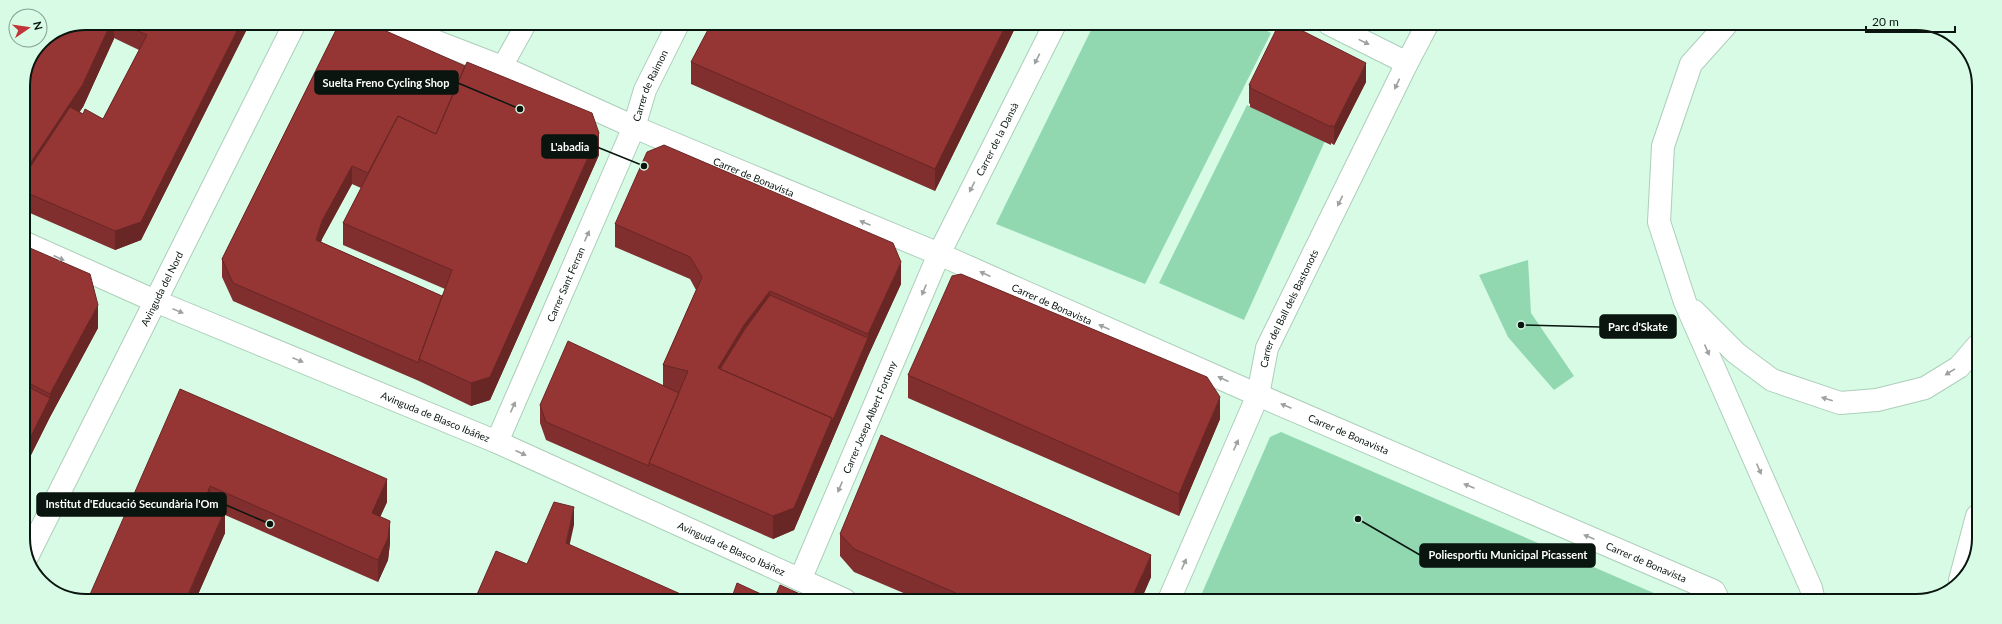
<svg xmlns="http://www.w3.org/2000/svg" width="2002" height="624" font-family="Lato,sans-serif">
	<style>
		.green { fill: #91d8b1 }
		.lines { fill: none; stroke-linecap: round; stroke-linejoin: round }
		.pedestrian-casing { stroke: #adceba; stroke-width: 22 }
		.minor-casing { stroke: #adceba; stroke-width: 24 }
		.tertiary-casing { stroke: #adceba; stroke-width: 24 }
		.trunk-casing { stroke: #adceba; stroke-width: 24 }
		.motorway-casing { stroke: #adceba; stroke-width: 24 }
		.pedestrian { stroke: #fff; stroke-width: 20 }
		.minor { stroke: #fff; stroke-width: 22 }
		.tertiary { stroke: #fff; stroke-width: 22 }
		.trunk { stroke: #fff; stroke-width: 22 }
		.motorway { stroke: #fff; stroke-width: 22 }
		.wall { fill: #802e2e; fill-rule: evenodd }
		.shaded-wall { fill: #682625 }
		.building { fill: #953635; stroke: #682625 }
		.oneway { fill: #9da19f }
		.labels { text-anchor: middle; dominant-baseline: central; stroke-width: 4; stroke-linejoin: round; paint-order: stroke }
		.street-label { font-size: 10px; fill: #09150e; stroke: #d8fbe6 }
		.rim { fill: none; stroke: #09150e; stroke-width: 2 }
		.leader { fill: none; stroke: #09150e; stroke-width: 1.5 }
		.callout-dot { fill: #09150e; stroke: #d8fbe6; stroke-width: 1.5 }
		.callout { fill: #09150e; stroke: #09150e; stroke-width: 1.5 }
		.callout-label { font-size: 11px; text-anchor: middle; font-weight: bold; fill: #fff }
	</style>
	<rect width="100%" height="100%" fill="#d8fbe6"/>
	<path class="green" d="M1094,24H1254L1271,33L1145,284L996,224Z
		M1247,105L1325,141L1244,320L1159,283Z
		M1528,260L1531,313L1574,376L1554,390L1508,337L1479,275Z
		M1281,432L1670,600L1671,601L1199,600L1270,437Z"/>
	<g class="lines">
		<defs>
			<path id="pedestrian" d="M502,67L526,24"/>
			<g id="minor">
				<path id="s1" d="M388,23L502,67L634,127L939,254L1258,395L1714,591L1719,601"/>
				<path d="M1329,24L1407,63"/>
				<path id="s2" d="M23,242L155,301L497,442L845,600"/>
				<path id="s3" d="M497,442L634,127L645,90L678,24"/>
				<path id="s4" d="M800,580L939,254L1055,24"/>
				<path id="s5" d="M1169,600L1258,395L1267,348L1407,63L1427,25"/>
			</g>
			<g id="tertiary">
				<path id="s6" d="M28,555L295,23"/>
			</g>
			<path id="trunk" d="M1960,580L1977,516"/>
			<path id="motorway" d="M1726,25L1691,64L1663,146L1659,222L1685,302L1811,588L1814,601
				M1694,311L1736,353L1772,380L1840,403L1877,400L1925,388L1959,367L1978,345"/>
		</defs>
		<use href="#pedestrian" class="pedestrian-casing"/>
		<use href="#minor" class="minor-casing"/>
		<use href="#tertiary" class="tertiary-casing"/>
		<use href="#trunk" class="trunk-casing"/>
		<use href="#motorway" class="motorway-casing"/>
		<use href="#pedestrian" class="pedestrian"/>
		<use href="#minor" class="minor"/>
		<use href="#tertiary" class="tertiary"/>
		<use href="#trunk" class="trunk"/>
		<use href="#motorway" class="motorway"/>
	</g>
	<path class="wall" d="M86,23H250L141,240L115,250L23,210V86ZM114,38L139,50L103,119L83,114L79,112L83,107Z
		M711,24H1017L935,191L691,84V62Z
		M337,28L599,155L490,400L471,406L419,381L233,301L222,277V259ZM352,184L361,188L343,223V245L445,289L442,296L321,242L322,239Z
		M1366,82L1334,145L1331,143V145L1250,107V104L1249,103V85Z
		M615,224L901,284L868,356L794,530L773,539L546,440L540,423V405L663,385V365L696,290L690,279L615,247Z
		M23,245L98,328L50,417L23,471Z
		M908,375L1220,419L1179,516L908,398Z
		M180,389L387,502L380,517L390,543L388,560L378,582L225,515V533L196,599Z
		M840,534L1151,577L1141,600H920L854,572L840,556Z"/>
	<path class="shaded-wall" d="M111,23H114V39L83,107L26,193L23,191V174Z
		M241,23H250L141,240L115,250V231Z
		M1008,24H1017L1005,49V30Z
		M1005,27V49L935,191V169Z
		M1366,63V82L1334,145V127Z
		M599,133V155L490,400L471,406V383Z
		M352,166V184L322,239L316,258V240L322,221Z
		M901,262V284L868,356L794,530L773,539V516L832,418L868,338V334Z
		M770,291V313L727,376L718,368L744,325Z
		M98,305V328L50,417L23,471V452L50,398V394Z
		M1220,397V419L1179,516V494Z
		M387,479V502L372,535V513Z
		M210,486V509L204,502Z
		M574,507V525L566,561V543Z
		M225,510V533L196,599H186Z
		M390,521V543L388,560L378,582V560Z
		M1151,555V577L1141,600H1131Z"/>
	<path class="building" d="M86,23H111L83,84L23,174V86L42,41Z
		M120,23H241L141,222L115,231L23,191V178L70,107L83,114L85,109L103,119L147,35Z
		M347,23H368L465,66L436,134L398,116L368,173L352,166L322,221L316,240L442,296L419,359V363L233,283L222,259L337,28Z
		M711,24H1000L1005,27L935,169L691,62Z
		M1000,24H1008L1005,30V27Z
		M1279,24H1289L1366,63L1334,127L1331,125V127L1250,88L1251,86L1249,85Z
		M467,62L592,113L599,133L490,377L471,383L419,359L452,270L343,223L398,116L436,134Z
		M664,145L893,243L901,262L868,334L770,291L744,325L718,368L832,418L794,508L773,516L649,463L688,371L663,365L702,277L690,257L615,224L647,152Z
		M23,245L90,274L98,305L50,394L23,380Z
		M961,274L1207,377L1220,397L1179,494L908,375L952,276Z
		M770,295L868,338L832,422V418L720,369L745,329Z
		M568,341L679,393L649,463V466L546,422L540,405Z
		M23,384L50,398L23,452Z
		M180,389L387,479L372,513L390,521L388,538L378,560L210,486L204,502L225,510L186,599H88Z
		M881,435L1151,555L1131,600H972L854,549L840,534Z
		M554,502L574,507L566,543L694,600L475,599L496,551L527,564Z
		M737,583L774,600H731Z
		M780,585L802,595L800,600H774Z"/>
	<defs><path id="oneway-solid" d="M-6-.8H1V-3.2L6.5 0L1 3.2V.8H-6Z"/></defs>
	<g class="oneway">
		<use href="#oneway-solid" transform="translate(1364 42) rotate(26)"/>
		<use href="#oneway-solid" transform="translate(1037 59) rotate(117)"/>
		<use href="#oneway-solid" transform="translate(1397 84) rotate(115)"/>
		<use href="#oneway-solid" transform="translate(972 187) rotate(117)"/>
		<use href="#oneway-solid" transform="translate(1340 201) rotate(116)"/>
		<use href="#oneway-solid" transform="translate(865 223) rotate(-157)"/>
		<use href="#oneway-solid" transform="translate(587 236) rotate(-66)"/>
		<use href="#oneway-solid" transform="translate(59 258) rotate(24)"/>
		<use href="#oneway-solid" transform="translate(985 274) rotate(-156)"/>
		<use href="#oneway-solid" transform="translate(924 290) rotate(113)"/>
		<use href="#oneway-solid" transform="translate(178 311) rotate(22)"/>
		<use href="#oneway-solid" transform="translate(1104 327) rotate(-156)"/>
		<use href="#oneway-solid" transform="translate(1707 350) rotate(66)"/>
		<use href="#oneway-solid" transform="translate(298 360) rotate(22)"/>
		<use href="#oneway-solid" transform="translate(1950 372) rotate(148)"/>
		<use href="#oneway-solid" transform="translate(1223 379) rotate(-156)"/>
		<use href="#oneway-solid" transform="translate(1827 399) rotate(-163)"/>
		<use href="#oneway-solid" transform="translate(1286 406) rotate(-157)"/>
		<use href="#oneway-solid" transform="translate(513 407) rotate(-66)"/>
		<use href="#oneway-solid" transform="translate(1236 445) rotate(-66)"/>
		<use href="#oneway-solid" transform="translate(521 453) rotate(25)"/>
		<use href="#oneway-solid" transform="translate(1759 469) rotate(66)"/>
		<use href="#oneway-solid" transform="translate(1469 486) rotate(-157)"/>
		<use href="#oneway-solid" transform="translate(840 487) rotate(113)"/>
		<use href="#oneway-solid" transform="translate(1589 537) rotate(-157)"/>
		<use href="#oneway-solid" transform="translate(1184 564) rotate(-66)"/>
	</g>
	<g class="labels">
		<g class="street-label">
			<text stroke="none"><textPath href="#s3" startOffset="388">Carrer de Raimon</textPath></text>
			<text stroke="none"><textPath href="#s4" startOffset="483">Carrer de la Dansà</textPath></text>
			<text stroke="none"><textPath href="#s1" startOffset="397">Carrer de Bonavista</textPath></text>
			<text stroke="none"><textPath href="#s3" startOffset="172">Carrer Sant Ferran</textPath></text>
			<text stroke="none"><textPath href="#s6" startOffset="298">Avinguda del Nord</textPath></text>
			<text stroke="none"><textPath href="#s1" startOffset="721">Carrer de Bonavista</textPath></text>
			<text stroke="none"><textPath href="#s5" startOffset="316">Carrer del Ball dels Bastonots</textPath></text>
			<text stroke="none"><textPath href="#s2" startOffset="448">Avinguda de Blasco Ibáñez</textPath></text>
			<text stroke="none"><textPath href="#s4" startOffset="177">Carrer Josep Albert Fortuny</textPath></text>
			<text stroke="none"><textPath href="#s1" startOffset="1045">Carrer de Bonavista</textPath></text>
			<text stroke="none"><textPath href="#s2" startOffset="772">Avinguda de Blasco Ibáñez</textPath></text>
			<text stroke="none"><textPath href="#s1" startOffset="1369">Carrer de Bonavista</textPath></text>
		</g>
	</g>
	<path d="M0 0H2002V624H0ZM86 30H1916A56 56 0 0 1 1972 86V538A56 56 0 0 1 1916 594H86A56 56 0 0 1 30 538V86A56 56 0 0 1 86 30Z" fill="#d8fbe6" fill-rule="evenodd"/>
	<path class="rim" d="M86 30H1916A56 56 0 0 1 1972 86V538A56 56 0 0 1 1916 594H86A56 56 0 0 1 30 538V86A56 56 0 0 1 86 30Z"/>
	<path class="leader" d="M520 109L458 83M644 166L597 147M1521 325L1600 327M270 524L226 505M1358 519L1420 555"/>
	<g class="callout-dot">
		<circle cx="520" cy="109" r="4"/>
		<circle cx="644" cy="166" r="4"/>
		<circle cx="1521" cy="325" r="4"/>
		<circle cx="270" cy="524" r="4"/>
		<circle cx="1358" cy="519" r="4"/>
	</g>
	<g class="callout">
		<rect x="315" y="71" width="143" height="23" rx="4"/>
		<rect x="542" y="135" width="55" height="23" rx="4"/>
		<rect x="1600" y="315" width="76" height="23" rx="4"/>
		<rect x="37" y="493" width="189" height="23" rx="4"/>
		<rect x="1420" y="544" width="175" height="23" rx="4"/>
	</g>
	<g class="callout-label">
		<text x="386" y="87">Suelta Freno Cycling Shop</text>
		<text x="570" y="151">L'abadia</text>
		<text x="1638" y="331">Parc d'Skate</text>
		<text x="132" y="508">Institut d'Educació Secundària l'Om</text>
		<text x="1508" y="559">Poliesportiu Municipal Picassent</text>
	</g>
	<g transform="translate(28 28) rotate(77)"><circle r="19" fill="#d8fbe6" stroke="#859f90"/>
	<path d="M0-3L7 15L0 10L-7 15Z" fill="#c33438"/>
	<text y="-6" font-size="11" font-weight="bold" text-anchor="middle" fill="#09150e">N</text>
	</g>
	<path d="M1866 26v6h89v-6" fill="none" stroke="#09150e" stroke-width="2"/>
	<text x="1872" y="26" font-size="12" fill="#09150e" stroke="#d8fbe6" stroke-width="3" paint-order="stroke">20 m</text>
</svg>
